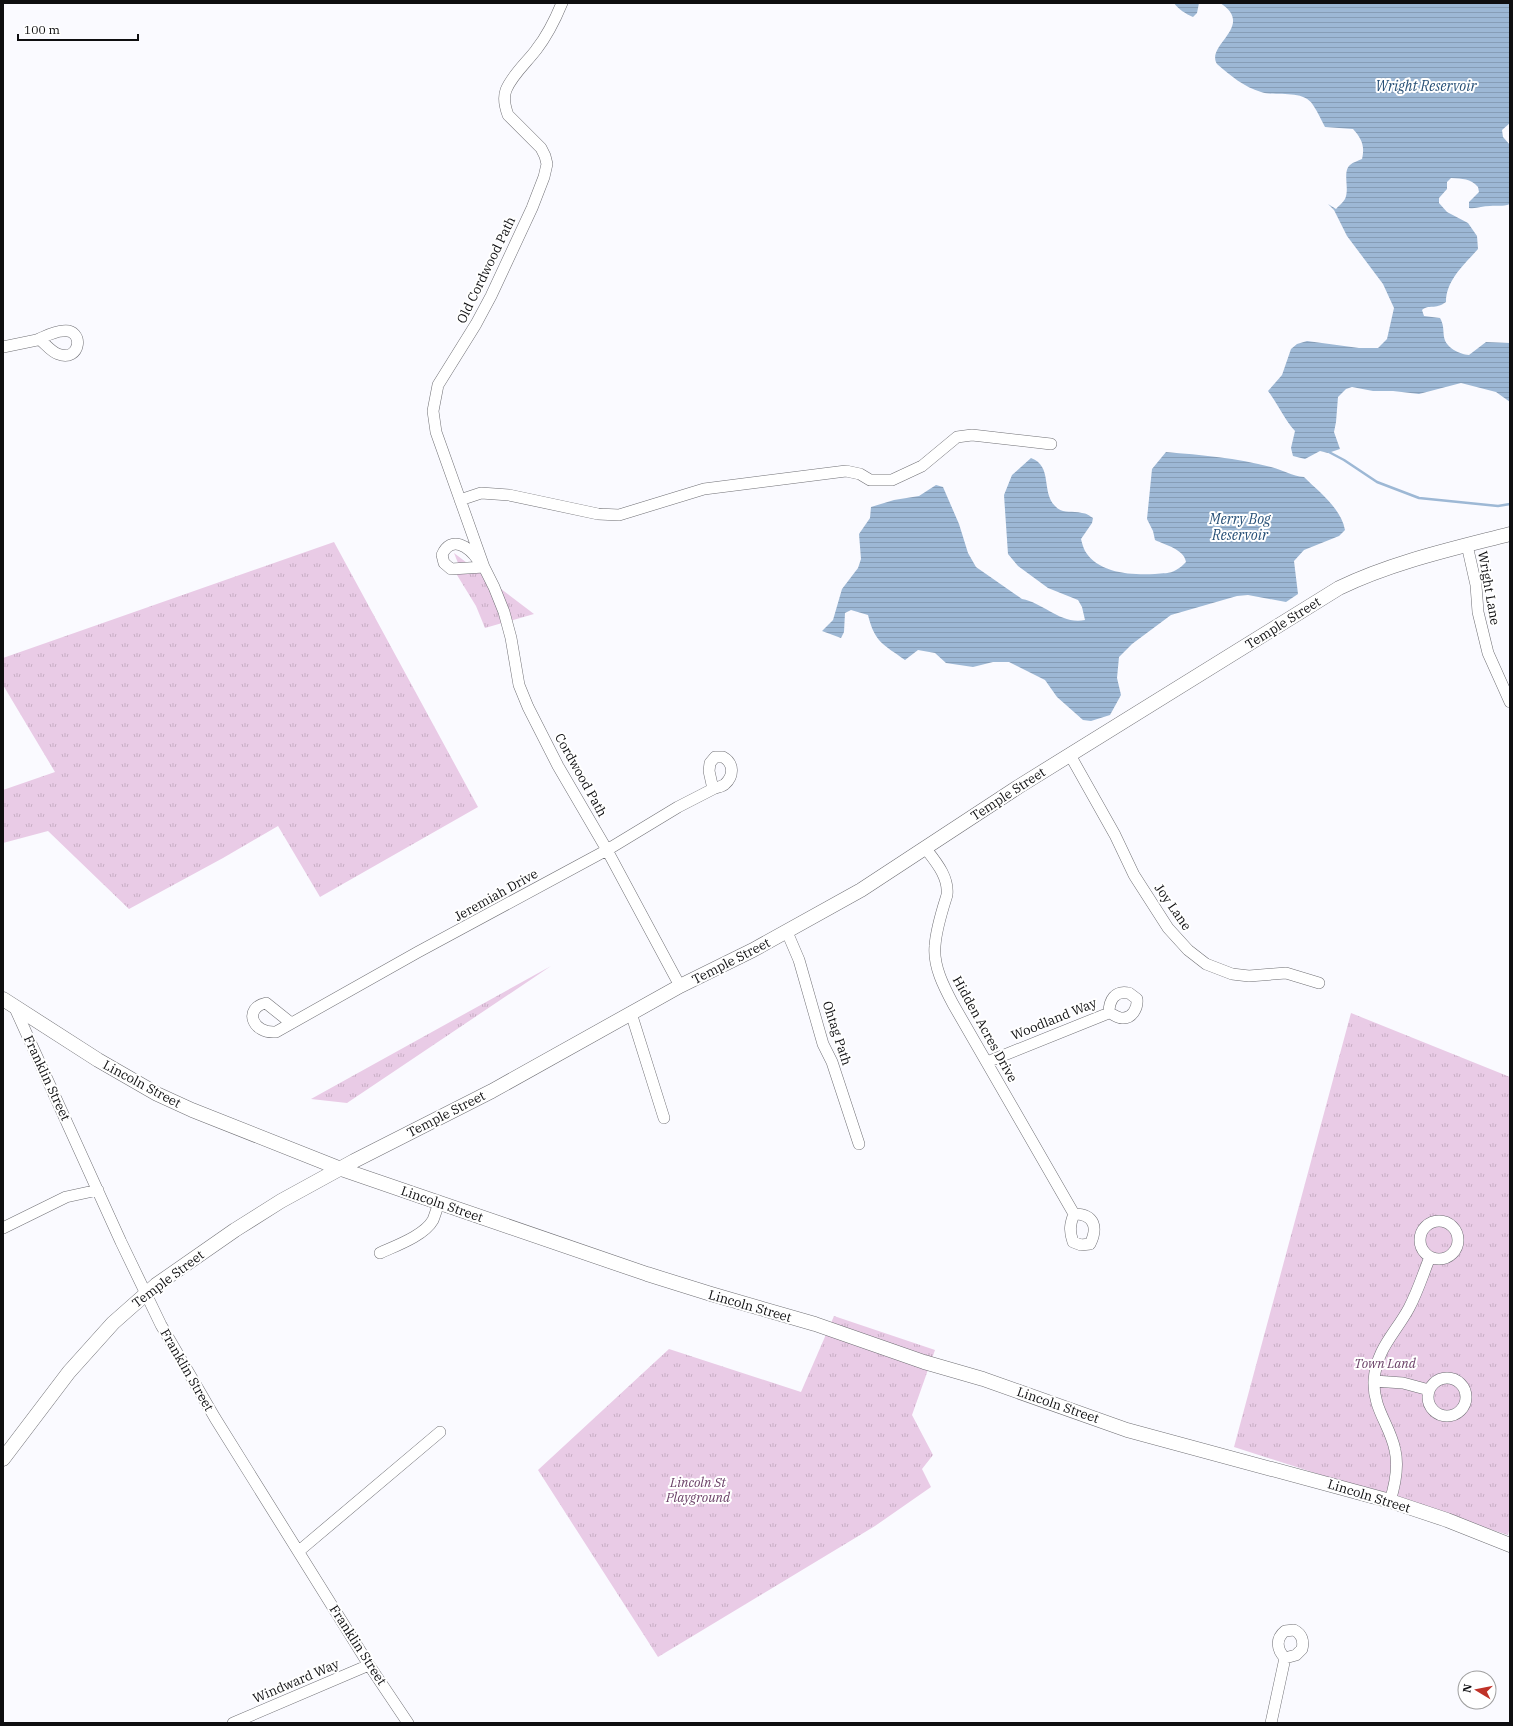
<svg xmlns="http://www.w3.org/2000/svg" width="1513" height="1726" font-family="'IBM Plex Serif',serif">
	<style>
		.grass { fill: url(#grass-tufts) }
		.water { fill: url(#water-rules) }
		.lines { fill: none; stroke-linecap: round; stroke-linejoin: round }
		.stream { stroke: #9db8d5; stroke-width: 2.5 }
		.minor-casing { stroke: #707075; stroke-width: 12 }
		.major-casing { stroke: #707075; stroke-width: 15 }
		.minor { stroke: #fff; stroke-width: 11 }
		.major { stroke: #fff; stroke-width: 14 }
		.labels { text-anchor: middle; dominant-baseline: central; stroke-width: 4; stroke-linejoin: round; paint-order: stroke }
		.street-label { font-size: 13px; fill: #0e0e10; stroke: #fff }
		.park-label { font-size: 13px; font-style: italic; fill: #6a4067; stroke: #fff }
		.water-label { font-size: 14px; font-style: italic; fill: #264f76; stroke: #fff }
	</style>
	<defs>
		<pattern id="grass-tufts" width="24" height="20" patternUnits="userSpaceOnUse"><rect width="24" height="20" fill="#e9cbe6"/><path d="M3 7l-1-3M5 7V3M7 7l1-3M15 17l-1-3M17 17v-4M19 17l1-3" fill="none" stroke="#c7adc4"/></pattern>
		<pattern id="water-rules" width="6" height="5" patternUnits="userSpaceOnUse"><rect width="6" height="5" fill="#9db8d5"/><path d="M0 2.5h6" fill="none" stroke="#869db6"/></pattern>
	</defs>
	<rect width="100%" height="100%" fill="#fafaff"/>
	<path class="grass" d="M334,542L478,807L320,897L278,826L223,858L129,909L48,831L3,843V790L55,772L3,685V658Z
		M454,553L534,614L485,628L476,606L457,575L458,563Z
		M551,966L347,1103L311,1099Z
		M1351,1013L1510,1077V1526L1508,1535L1234,1447Z
		M834,1316L935,1350L912,1415L933,1455L922,1469L931,1487L875,1526L658,1657L538,1470L669,1349L801,1392Z"/>
	<path class="water" d="M1174,3H1199L1197,13L1193,17C1186,14 1178,9 1174,3Z
		M1220,3H1510V123L1502,130L1503,137L1510,145V204C1502,207 1498,205 1490,206C1482,206 1477,209 1469,208V202L1479,192L1478,187C1470,178 1463,179 1451,178L1447,182V189L1439,198V203L1447,212L1468,223L1477,236L1478,249C1464,265 1446,280 1446,302C1435,310 1429,304 1422,310L1424,316L1440,318C1444,325 1443,330 1444,337C1446,348 1459,354 1469,355L1486,342L1510,343V402L1496,392L1461,383L1419,394L1393,391H1373L1352,387L1346,389L1338,397L1336,422L1334,432L1340,449L1328,453L1320,451L1305,459L1293,456L1291,448L1295,431C1284,419 1278,404 1268,391L1282,375L1291,349L1297,344L1307,341L1359,348H1378L1387,339L1394,308L1383,284L1347,236L1334,210L1328,204L1336,209C1338,206 1343,203 1345,199C1350,189 1342,172 1350,165C1353,162 1358,161 1362,159C1365,146 1362,139 1353,129L1325,127C1321,120 1318,112 1313,105C1303,89 1277,97 1261,92C1244,87 1231,76 1217,64C1205,45 1256,26 1220,3Z
		M1166,452C1201,455 1237,458 1271,467C1283,470 1292,476 1304,477C1319,492 1341,508 1345,530L1339,536L1304,550L1294,561L1298,594L1286,602L1248,595L1237,596L1171,615L1132,644L1119,657L1117,678L1121,695L1110,715L1091,721L1083,720L1057,697L1045,680L1009,662H993L973,667L946,663L935,653L918,650L905,660C883,644 875,643 868,615L851,610L845,613L844,632L841,638L822,631L833,620L842,589L858,568L861,559L859,534L870,518L871,507L894,500L919,496L936,485L943,487L959,524L968,553L976,567L1022,599C1044,603 1061,625 1085,620L1082,607L1078,600L1048,588L1018,566L1008,554L1004,495L1012,475L1031,458C1053,466 1041,492 1055,506C1064,515 1071,510 1082,513C1086,513 1090,516 1093,518L1092,523L1081,539C1082,543 1083,547 1085,551C1099,574 1132,575 1155,574C1162,573 1170,574 1176,570C1180,568 1183,565 1186,562C1184,549 1165,545 1155,540L1153,531L1147,519L1152,469Z"/>
	<g class="lines">
		<path class="stream" d="M1327,451L1344,460L1377,482L1419,498L1498,506L1510,504"/>
		<defs>
			<path id="minor" d="M3,347L37,340L39,339C46,336 55,331 63,331C85,328 81,363 58,354C50,351 46,344 39,339
				M460,500L481,493L509,495L598,514L619,515L704,489L846,471L860,474L870,480H892L922,466L957,437L972,435L1051,444
				M1467,545L1476,585L1478,612L1488,653L1510,702
				M478,560C469,547 451,534 442,555L444,563L451,569L484,567L494,587L504,612L511,638L519,685L528,707L558,766L607,850L680,986
				M484,567L436,432L433,411L438,385L476,324L491,296L532,208L544,177L547,164L545,156L541,148L508,115C505,107 503,98 506,90C512,75 527,62 536,50C547,36 555,20 562,3
				M1070,755L1115,835L1134,875L1168,928L1188,950L1206,964L1232,974L1249,976L1286,973L1319,983
				M926,849C936,862 949,877 947,895C942,911 936,929 935,946C933,966 944,987 953,1004L1074,1214C1095,1214 1098,1228 1090,1244L1081,1245L1073,1242C1069,1231 1070,1224 1074,1214
				M787,932L799,960L823,1044L832,1062L859,1144
				M14,1006L121,1242L161,1325L215,1418L369,1665L408,1723
				M631,1013L664,1118
				M291,1023L266,1003C243,1008 252,1034 276,1032L418,952L607,850L678,807L713,789C717,787 722,787 725,784C734,776 734,763 723,757H715L710,763L709,771L713,789
				M987,1062L1109,1013C1109,1000 1115,990 1129,993L1137,999C1138,1008 1132,1019 1122,1018C1118,1018 1113,1014 1109,1013
				M1420 1240a19 19 0 1 1 38 0a19 19 0 1 1-38 0Z
				M3,1228L66,1197L98,1190
				M380,1253C395,1246 424,1236 433,1220C435,1215 437,1208 439,1203
				M1428 1397a19 19 0 1 1 38 0a19 19 0 1 1-38 0Z
				M1374,1381L1403,1383L1429,1390
				M1390,1501C1395,1485 1399,1467 1395,1450C1390,1425 1373,1409 1374,1381C1376,1349 1395,1334 1409,1308C1418,1291 1423,1274 1430,1257
				M299,1551L440,1432
				M1294,1630C1302,1634 1304,1641 1302,1649L1296,1655L1285,1658C1277,1650 1275,1639 1285,1631Z
				M233,1723L369,1665
				M1271,1723L1285,1658"/>
			<path id="major" d="M3,999L98,1060L157,1094L192,1110L341,1169L647,1274L711,1294L815,1324L924,1362L983,1379L1127,1430L1390,1501L1447,1520L1510,1545
				M3,1459L69,1372L113,1323L156,1285L235,1230L281,1201L354,1161L492,1091L680,986L753,950L861,890L1018,787L1339,588C1393,562 1452,549 1510,534"/>
		</defs>
		<use href="#minor" class="minor-casing"/>
		<use href="#major" class="major-casing"/>
		<use href="#minor" class="minor"/>
		<use href="#major" class="major"/>
	</g>
	<g class="labels">
		<g class="street-label">
			<text transform="translate(486 270) rotate(-64)">Old Cordwood Path</text>
			<text transform="translate(1489 588) rotate(80)">Wright Lane</text>
			<text transform="translate(1283 623) rotate(-32)">Temple Street</text>
			<text transform="translate(581 775) rotate(61)">Cordwood Path</text>
			<text transform="translate(1008 794) rotate(-33)">Temple Street</text>
			<text transform="translate(496 895) rotate(-29)">Jeremiah Drive</text>
			<text transform="translate(1173 907) rotate(55)">Joy Lane</text>
			<text transform="translate(731 961) rotate(-27)">Temple Street</text>
			<text transform="translate(1054 1019) rotate(-22)">Woodland Way</text>
			<text transform="translate(985 1029) rotate(61)">Hidden Acres Drive</text>
			<text transform="translate(837 1033) rotate(72)">Ohtag Path</text>
			<text transform="translate(47 1078) rotate(65)">Franklin Street</text>
			<text transform="translate(142 1084) rotate(28)">Lincoln Street</text>
			<text transform="translate(446 1114) rotate(-27)">Temple Street</text>
			<text transform="translate(442 1204) rotate(19)">Lincoln Street</text>
			<text transform="translate(168 1279) rotate(-37)">Temple Street</text>
			<text transform="translate(750 1306) rotate(16)">Lincoln Street</text>
			<text transform="translate(187 1370) rotate(60)">Franklin Street</text>
			<text transform="translate(1058 1405) rotate(19)">Lincoln Street</text>
			<text transform="translate(1369 1496) rotate(17)">Lincoln Street</text>
			<text transform="translate(358 1645) rotate(57)">Franklin Street</text>
			<text transform="translate(296 1681) rotate(-23)">Windward Way</text>
		</g>
		<g class="park-label">
			<text x="1385" y="1363">Town Land</text>
			<text x="698" y="1482">Lincoln St<tspan x="698" dy="15">Playground</tspan></text>
		</g>
		<g class="water-label">
			<text x="1426" y="86">Wright Reservoir</text>
			<text x="1240" y="519">Merry Bog<tspan x="1240" dy="16">Reservoir</tspan></text>
		</g>
	</g>
	<rect width="1513" height="1726" fill="none" stroke="#0e0e10" stroke-width="8"/>
	<g transform="translate(1477 1690) rotate(280)"><circle r="19" fill="#ffffff" stroke="#9f9f9f"/>
	<path d="M0-3L7 15L0 10L-7 15Z" fill="#c03228"/>
	<text y="-6" font-size="11" font-weight="bold" text-anchor="middle" fill="#0e0e10">N</text>
	</g>
	<path d="M18 34v6h120v-6" fill="none" stroke="#0e0e10" stroke-width="2"/>
	<text x="24" y="34" font-size="12" fill="#0e0e10" stroke="#ffffff" stroke-width="3" paint-order="stroke">100 m</text>
</svg>
